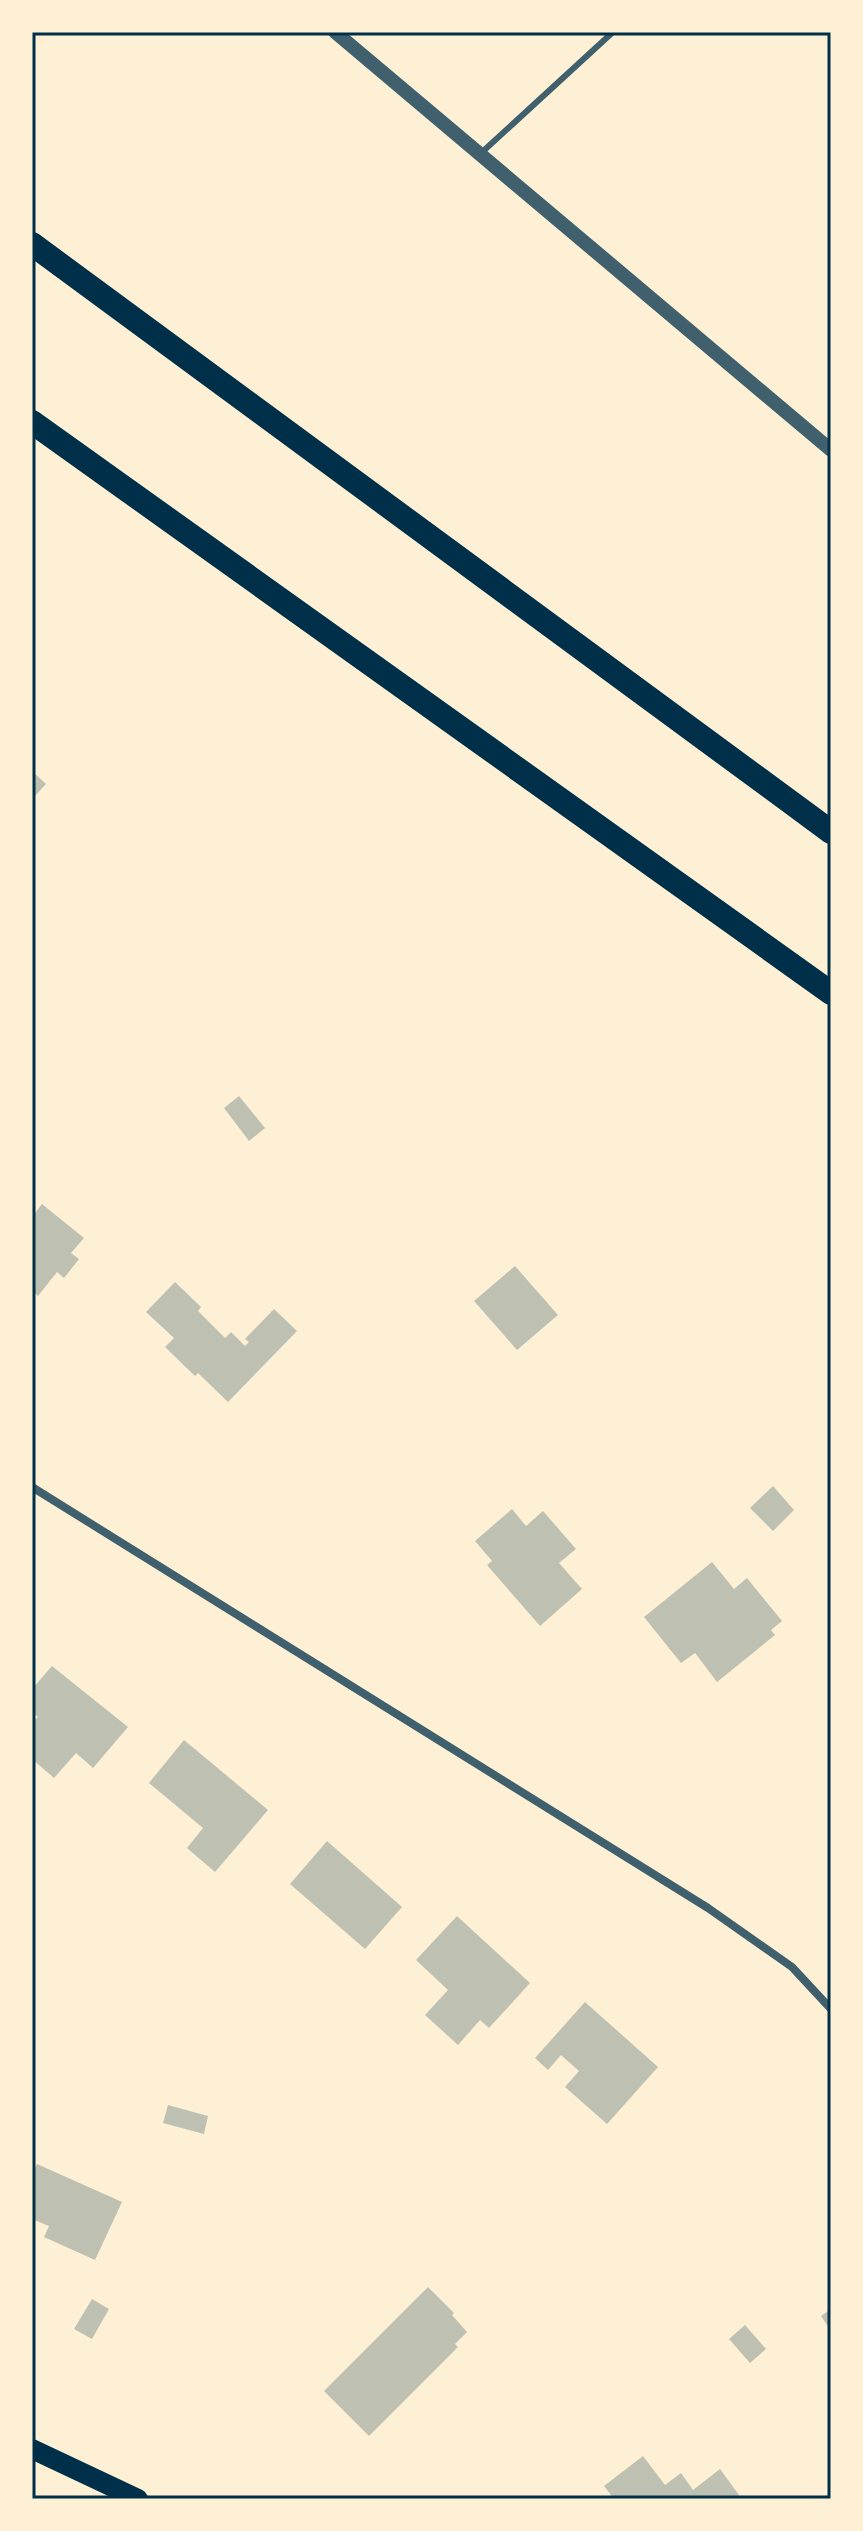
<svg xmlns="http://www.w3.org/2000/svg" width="863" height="2531" font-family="'PT Sans Narrow',sans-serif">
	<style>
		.building { fill: #bec0b2 }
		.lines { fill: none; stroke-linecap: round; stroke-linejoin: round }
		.service { stroke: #3f606c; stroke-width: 6 }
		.minor { stroke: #3f606c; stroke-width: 8 }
		.tertiary { stroke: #3f606c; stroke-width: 14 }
		.primary { stroke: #003049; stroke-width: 20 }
		.motorway { stroke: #003049; stroke-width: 24 }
		.neatline { fill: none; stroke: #003049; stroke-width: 3 }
	</style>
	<rect width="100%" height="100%" fill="#fdf0d5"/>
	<path class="building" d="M32,771L46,784L32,799Z
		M239,1096L265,1128L249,1141L224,1108Z
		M42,1204L84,1238L71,1253L79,1259L64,1278L57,1272L38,1296L32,1291V1217Z
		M515,1266L558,1315L517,1350L474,1301Z
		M175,1282L201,1307L198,1311L225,1338L231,1332L245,1346L249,1342L245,1339L274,1309L297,1331L228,1402L198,1373L195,1376L165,1347L174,1338L146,1312Z
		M773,1486L794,1510L773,1531L750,1508Z
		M512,1509L526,1526L543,1511L576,1549L559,1563L582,1589L540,1626L487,1565L492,1561L475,1541Z
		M712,1562L734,1589L747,1578L782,1621L771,1630L775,1635L717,1682L695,1653L681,1663L644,1617Z
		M52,1666L128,1727L93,1768L76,1753L54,1778L32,1759V1723L38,1717L32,1712V1689Z
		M184,1740L268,1810L215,1872L187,1848L203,1828L149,1783Z
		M327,1841L402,1907L365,1949L290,1884Z
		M457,1916L530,1983L489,2028L480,2020L458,2045L425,2015L448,1990L416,1960Z
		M585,2002L658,2067L607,2124L565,2087L579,2071L561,2055L548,2070L535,2058Z
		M168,2105L208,2116L204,2134L163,2123Z
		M37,2164L122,2202L95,2260L44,2237L49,2226L32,2219V2175Z
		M428,2287L454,2313L452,2315L467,2332L455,2344L458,2347L369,2436L324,2391Z
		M92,2299L109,2309L92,2339L74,2329Z
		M831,2309V2331L821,2316Z
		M745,2325L766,2349L750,2363L729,2339Z
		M643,2456L665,2485L681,2473L693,2490L720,2469L739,2495L733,2499H614L604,2486Z"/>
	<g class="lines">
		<path class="service" d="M480,154L613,32"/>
		<path class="minor" d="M32,1487L708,1908L792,1967L831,2009"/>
		<path class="tertiary" d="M335,32L831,450"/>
		<path class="primary" d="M32,2449L138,2499"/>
		<path class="motorway" d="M32,244L831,832
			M32,422L831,993"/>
	</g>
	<rect width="863" height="2531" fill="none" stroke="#fdf0d5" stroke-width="68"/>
	<rect x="34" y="34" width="795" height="2463" class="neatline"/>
</svg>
